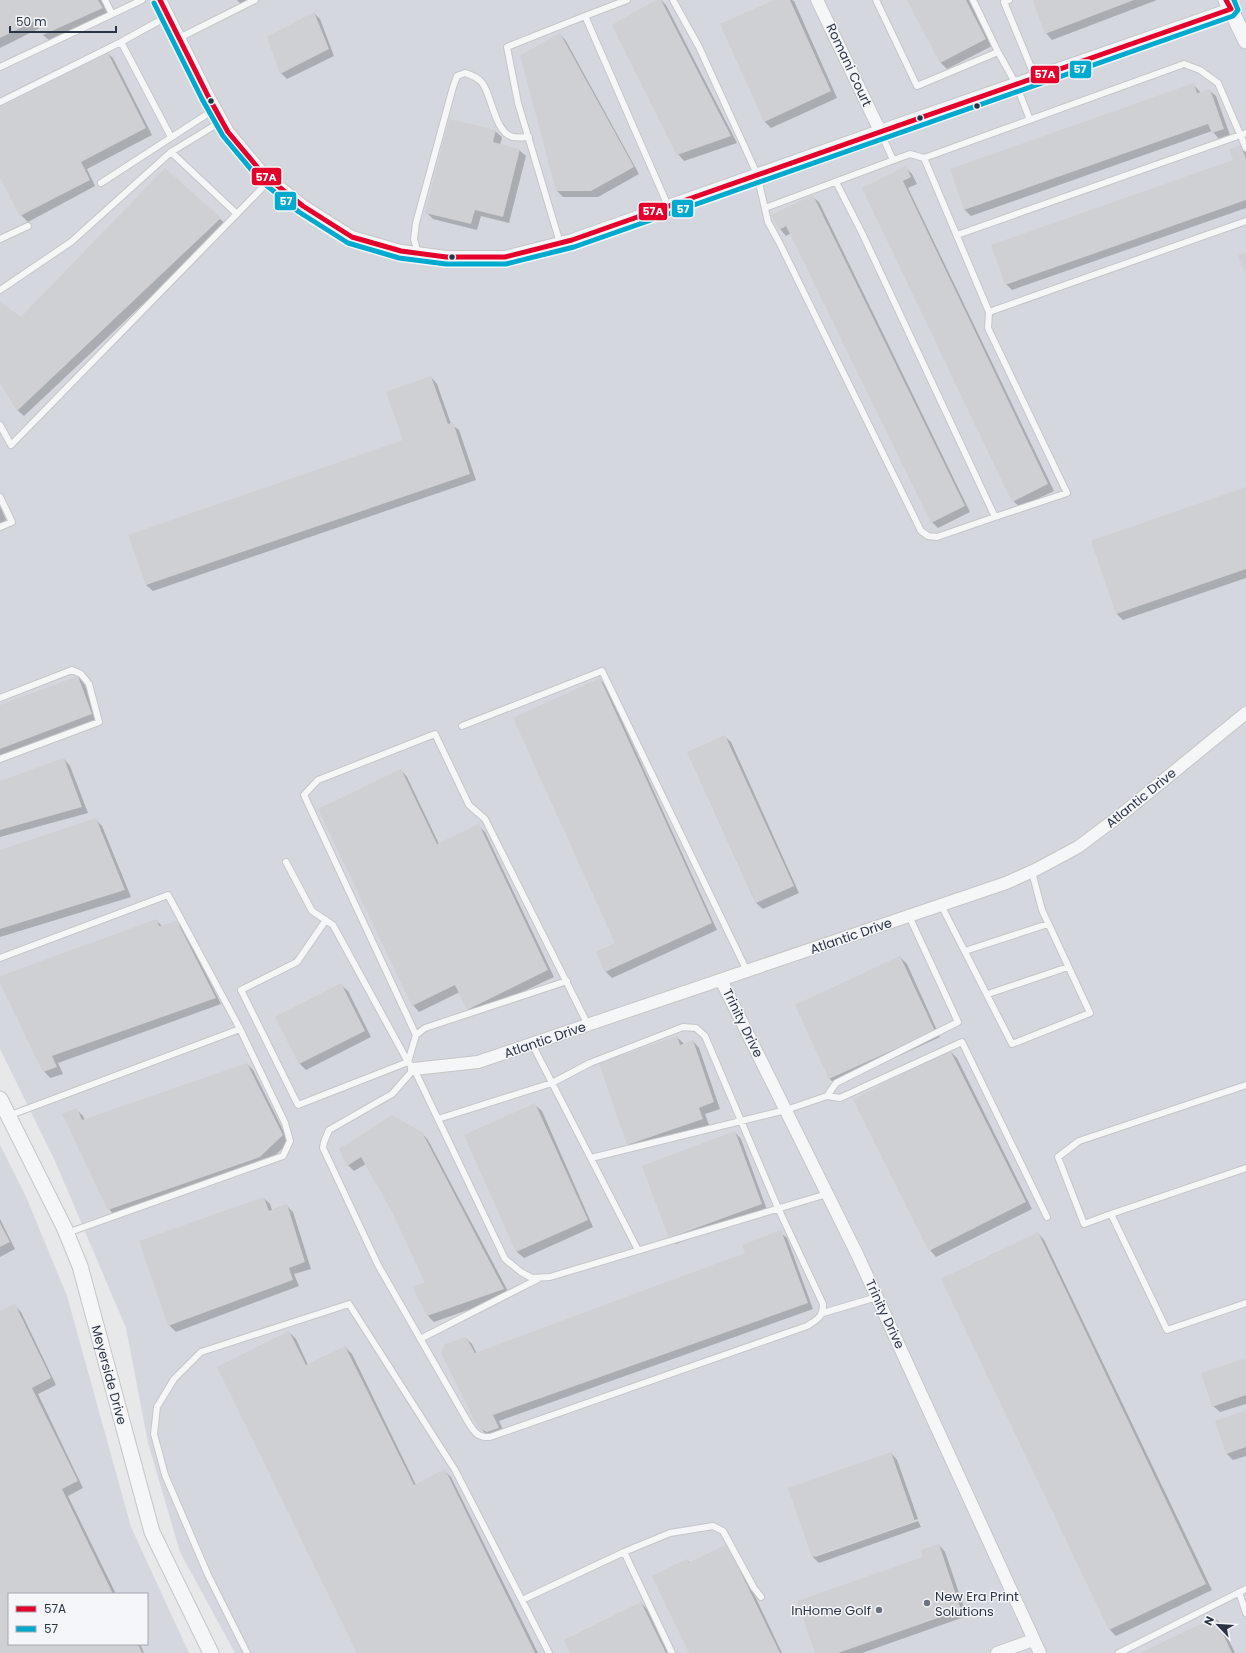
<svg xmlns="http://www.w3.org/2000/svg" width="1246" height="1653" font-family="Poppins,sans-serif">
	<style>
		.built { fill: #d4d7dd; fill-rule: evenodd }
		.shadow { fill: #0003 }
		.building { fill: #ced0d3 }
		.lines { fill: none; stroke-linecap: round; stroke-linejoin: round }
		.service-casing { stroke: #c4c6c8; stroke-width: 8 }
		.minor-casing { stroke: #c4c6c8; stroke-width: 14 }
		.tertiary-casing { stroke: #c4c6c8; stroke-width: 17 }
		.service { stroke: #f5f6f7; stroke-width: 6 }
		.minor { stroke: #f5f6f7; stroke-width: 12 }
		.tertiary { stroke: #f5f6f7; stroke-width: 15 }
		.bus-1-casing { stroke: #f4f6f9; stroke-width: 8 }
		.bus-2-casing { stroke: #f4f6f9; stroke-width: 8 }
		.bus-1 { stroke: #e4002b; stroke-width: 5 }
		.bus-2 { stroke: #00a9ce; stroke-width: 5 }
		.bus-dot { fill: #2b3445; stroke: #f4f6f9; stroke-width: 1.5 }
		.poi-dot { fill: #6c737f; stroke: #f4f6f9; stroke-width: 1.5 }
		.labels { text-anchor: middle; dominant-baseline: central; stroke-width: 3; stroke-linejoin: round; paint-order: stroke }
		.street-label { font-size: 13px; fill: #2b3445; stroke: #f4f6f9 }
		.poi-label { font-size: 13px; fill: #2b3445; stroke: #f4f6f9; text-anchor: start }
		.line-badge { stroke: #f4f6f9; stroke-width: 1.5 }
		.badge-label { font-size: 11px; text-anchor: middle; font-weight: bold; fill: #fff }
	</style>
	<rect width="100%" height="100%" fill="#e6e8ea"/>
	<path class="built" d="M0,0H1246V1653H235L180,1552L148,1443L126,1328L55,1161L0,1049Z
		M0,1145L27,1199L67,1296L131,1527L189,1653H0ZM9,1594H147V1644H9Z"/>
	<path class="shadow" d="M0,0H101L108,15L50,41L43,35L40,28L0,48Z
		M237,0H256L243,6Z
		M658,0H661L666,5L737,143L684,161L678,154Z
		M776,0H792L794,1L837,98L771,128L764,121Z
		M908,0H969L992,46L947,69L941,63Z
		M1038,0H1157L1052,40L1046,33Z
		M314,13L320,19L334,56L287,79L281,73Z
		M560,34L566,41L639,174L598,197H563L557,191Z
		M106,52L113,58L152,135L87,169L95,186L28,222L21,215L0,174V107Z
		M1193,84L1201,93L1209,90L1216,96L1230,135L1219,139L1212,131L971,216L965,210L951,170Z
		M495,131L502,137L500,145L519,150L526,156L509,223L481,216L477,230L433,219L427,213Z
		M1241,146L1246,151V208L1012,290L1006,284L1234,160Z
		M906,168L912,174L917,184L908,188L1054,491L1020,507L1013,501L863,188Z
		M812,196L819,202L970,512L938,528L932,522L791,233L786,236L780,229Z
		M220,219L227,225L24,416L17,410L0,382V303L21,319Z
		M431,377L437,384L451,424L459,430L476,480L153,591L146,585L404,441Z
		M1246,488V578L1123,620L1117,614L1092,541Z
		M0,506L9,527L0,531Z
		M78,677L84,683L98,721L0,757V706Z
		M600,679L606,686L717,930L612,978L606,972L597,952L616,943Z
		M724,736L731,742L799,893L763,909L756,903L688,753Z
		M64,759L70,766L88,813L0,837V782Z
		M401,770L407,777L439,844L478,825L485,832L554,977L474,1015L468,1009L460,992L419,1012L413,1005Z
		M96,820L102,826L131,897L0,937V851Z
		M156,920L162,926L176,922L183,928L221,1004L58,1063L63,1074L50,1078L44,1071L0,981V977Z
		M900,957L907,964L940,1037L836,1085L830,1079L797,1005Z
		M341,985L348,991L371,1037L306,1070L300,1064L277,1017Z
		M677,1037L684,1044L693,1041L699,1048L720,1109L705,1114L709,1125L634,1151L628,1144Z
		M950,1051L957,1058L1032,1209L936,1257L930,1250Z
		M247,1064L253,1070L289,1142L267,1163L115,1216L109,1209L77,1110L83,1116L85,1120Z
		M535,1105L542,1111L593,1227L524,1258L517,1252L465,1136Z
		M735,1132L741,1139L767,1210L676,1244L669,1238Z
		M422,1133L428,1140L510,1295L434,1322L428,1316L426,1283L392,1210L366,1164L354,1171L348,1165L340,1149Z
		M264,1198L270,1204L272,1210L286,1205L293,1212L311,1269L294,1274L299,1286L176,1332L169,1325Z
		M0,1219L15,1249L0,1257Z
		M780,1232L787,1238L813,1309L499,1421L505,1434L494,1438L486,1434L479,1427L466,1338L472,1344L477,1354L746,1254Z
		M1038,1233L1044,1240L1212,1590L1116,1636L1110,1630L942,1279Z
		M14,1305L21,1312L56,1385L38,1394L83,1488L68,1496L116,1594H9V1644H140L144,1653H0V1313Z
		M289,1332L296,1339L308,1365L345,1347L352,1354L416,1485L445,1471L451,1477L538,1653H358Z
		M1246,1359V1404L1220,1412L1213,1406Z
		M1246,1411V1456L1233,1460L1227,1454Z
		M891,1453L897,1460L918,1519L815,1555V1557L918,1521L921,1527L819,1563L812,1556Z
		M727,1545L734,1552L782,1653H690L687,1560L690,1563Z
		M939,1545L945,1552L967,1616L862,1653H816Z
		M641,1603L647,1609L668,1653H571Z
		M1215,1618L1221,1624L1235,1653H1142Z"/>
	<path class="building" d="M0,0H98L103,8L43,35L35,21L0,38Z
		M656,0H661L731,136L677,155L612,25Z
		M774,0H790L831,91L764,122L720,24Z
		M907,0H966L986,39L940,63Z
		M1035,0H1134L1045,34L1033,1Z
		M314,12L329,49L280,74L267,37Z
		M560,33L634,167L591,191H556L520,55Z
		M107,51L146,128L81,162L90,180L20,216L0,177V106Z
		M1194,83L1197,93L1210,89L1224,129L1212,133L1208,124L964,210L950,169Z
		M449,119L496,130L493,142L520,149L503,217L475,210L471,224L425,213Z
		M1241,145L1246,159V200L1005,285L991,245L1233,160L1229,149Z
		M906,166L911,177L903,181L1048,484L1012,502L862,188Z
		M165,168L221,218L17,411L0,383V302L21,317Z
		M813,195L965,506L931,523L786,226L779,230L771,215Z
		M1246,252V272L1237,256Z
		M431,376L448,424L453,422L470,474L146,585L128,535L403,440L386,392Z
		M1246,487V569L1116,614L1091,541Z
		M78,676L92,714L0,749V705Z
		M600,678L712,923L605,972L596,952L615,943L513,718Z
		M725,735L794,886L756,903L687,752Z
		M64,758L82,807L0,830V781Z
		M401,769L437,844L479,824L548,970L467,1010L455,985L412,1006L318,809Z
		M96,818L125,890L0,929V850Z
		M157,919L159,926L177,921L216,998L52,1056L57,1067L43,1072L0,983V976Z
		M900,956L935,1031L829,1079L795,1005Z
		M341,983L365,1031L299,1064L275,1017Z
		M677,1036L680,1045L693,1040L714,1102L699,1108L703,1119L627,1145L599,1063Z
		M950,1050L1026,1202L929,1251L853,1099Z
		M247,1063L283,1135L260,1157L108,1210L62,1114L77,1108L82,1120Z
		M535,1103L588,1220L516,1252L464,1135Z
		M392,1115L422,1132L504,1289L427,1316L412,1286L425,1283L391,1210L361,1157L347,1166L339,1149Z
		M735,1131L762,1204L669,1238L642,1166Z
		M264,1197L269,1211L287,1204L305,1262L289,1268L293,1280L168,1326L139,1241Z
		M0,1223L10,1242L0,1247Z
		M781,1230L808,1303L493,1415L499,1428L487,1432L478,1428L441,1353L445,1344L466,1337L475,1353L745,1253L742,1245Z
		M1038,1232L1206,1584L1109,1630L941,1279Z
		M15,1304L51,1378L32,1388L78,1481L62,1489L113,1594H9V1644H138L142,1653H0V1311Z
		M289,1331L306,1365L345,1346L414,1485L445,1469L535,1653H357L217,1367Z
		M1246,1358V1395L1212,1407L1201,1373Z
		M1246,1410V1447L1226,1454L1215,1421Z
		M891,1452L915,1521L812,1557L788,1488Z
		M727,1544L780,1653H689L652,1576L687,1559L689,1563Z
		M939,1544L961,1610L838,1653H815L797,1601L923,1557L921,1550Z
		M641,1602L666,1653H570L564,1640Z
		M1215,1617L1232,1653H1140Z"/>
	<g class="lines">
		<defs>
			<path id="service" d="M105,0L112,14
				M627,0L585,16L668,206
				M673,0L699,47L757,174L768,222L779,242L921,531L928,536L937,537L995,517L862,233L836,182
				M876,0L917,86L998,52L973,0
				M1009,0L1004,2L1035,77
				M179,38L255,0
				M121,42L171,137
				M998,52L1016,84L1030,120
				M0,67L142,0
				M0,102L121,42L168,16
				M880,131L893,160
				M1246,148L1218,83L1200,70L1184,64L924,158L989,312L1246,221
				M171,152L237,214
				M101,183L215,109
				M765,208L910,154L924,158
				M957,235L1246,133
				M0,239L28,226
				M560,243L518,103L507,47L585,16
				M418,254L414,239L416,223L453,87L457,76L465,73C472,75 479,78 483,84C492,97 495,133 513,137C518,138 524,137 529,137
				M0,290L71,242L171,152L222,121
				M989,312L988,328L1067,493L995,517
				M0,425L11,445L270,180
				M0,497L12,522L0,527
				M0,698L72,670L81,674L89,684L99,722L0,759
				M462,726L602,671L747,971
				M286,862L312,911L333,925L408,1062L414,1069L505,1259L521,1272L532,1278L550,1277L827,1194
				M941,905L1012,1044L1090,1013L1042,910L1032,872
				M326,920L297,962L241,990L298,1105L408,1062L416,1035L425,1028L567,981
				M965,951L1048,924
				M0,958L168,895L240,1029L8,1116
				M988,994L1068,967
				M416,1035L304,795L318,780L435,734L469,805L485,819L588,1025
				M532,1044L638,1250
				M414,1069L392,1094L329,1130L324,1142L323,1148L378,1265L468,1422C474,1432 478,1438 490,1437L807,1326C818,1319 823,1317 823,1304L778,1208L705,1036L696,1028L683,1027L590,1063L552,1083L438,1119
				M827,1096L840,1098L962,1042L1047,1217
				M591,1158L786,1110L827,1096L836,1083L958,1022L909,916
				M1246,1168L1111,1214L1167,1330L1246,1303
				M1111,1214L1084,1224L1058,1157L1079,1141L1246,1085
				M67,1233L283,1156L290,1141L285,1123L240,1029
				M823,1313L877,1297
				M420,1339L538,1279
				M1239,1592L1246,1613
				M522,1600L624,1552
				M247,1653L208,1575L165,1475L154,1434L157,1407L174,1379L201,1352L349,1304L455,1470L549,1653
				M672,1653L624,1552L670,1533L713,1526L723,1531L754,1588L761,1597
				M1119,1653L1246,1589"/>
			<path id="minor" d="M160,0L208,96L228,132L264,175L303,206L352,237L401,251L446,257H505L572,240L880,131L1231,9
				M817,0L880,131
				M721,980L857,1254L1040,1653
				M414,1069L478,1062L1006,883L1037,869L1078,847L1122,814L1246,713
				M997,1653L1033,1640"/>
			<g id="tertiary">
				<path d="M1226,0L1246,41"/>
				<path id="s1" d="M0,1099L64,1227L80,1266L152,1532L211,1653"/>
			</g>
		</defs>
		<use href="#service" class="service-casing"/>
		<use href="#minor" class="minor-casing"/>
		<use href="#tertiary" class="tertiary-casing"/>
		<use href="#service" class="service"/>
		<use href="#minor" class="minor"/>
		<use href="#tertiary" class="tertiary"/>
		<defs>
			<path id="bus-1" d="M160,0L208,96L228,132L264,175L303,206L352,237L401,251L446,257H505L572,240L1231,9L1226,0"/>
			<path id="bus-2" d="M154,3L202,99L223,136L260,180L299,212L348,243L399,258L446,264H506L574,247L1233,16L1238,10L1234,0"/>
		</defs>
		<use href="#bus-1" class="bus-1-casing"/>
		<use href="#bus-2" class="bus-2-casing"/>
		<use href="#bus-1" class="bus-1"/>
		<use href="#bus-2" class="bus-2"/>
	</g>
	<g class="bus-dot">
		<circle cx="211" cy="101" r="3.5"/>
		<circle cx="977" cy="106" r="3.5"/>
		<circle cx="920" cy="118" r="3.5"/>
		<circle cx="452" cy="257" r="3.5"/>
	</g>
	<g class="poi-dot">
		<circle cx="927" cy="1603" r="4"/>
		<circle cx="879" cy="1610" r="4"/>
	</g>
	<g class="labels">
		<g class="street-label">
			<text transform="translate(849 65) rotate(65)">Romani Court</text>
			<text transform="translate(1141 798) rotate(-39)">Atlantic Drive</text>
			<text transform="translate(851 936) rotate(-19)">Atlantic Drive</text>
			<text transform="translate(743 1023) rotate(64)">Trinity Drive</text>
			<text transform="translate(545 1040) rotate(-19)">Atlantic Drive</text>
			<text transform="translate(885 1314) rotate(65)">Trinity Drive</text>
			<text stroke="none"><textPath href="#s1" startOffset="298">Meyerside Drive</textPath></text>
		</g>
		<g class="poi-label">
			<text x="935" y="1596">New Era Print<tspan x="935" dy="15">Solutions</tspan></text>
			<text x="871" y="1610" text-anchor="end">InHome Golf</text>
		</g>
	</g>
	<g class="line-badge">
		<rect x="1069" y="60" width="23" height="19" rx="4" fill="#00a9ce"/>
		<rect x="1030" y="65" width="30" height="19" rx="4" fill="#e4002b"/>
		<rect x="251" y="167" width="31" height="19" rx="4" fill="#e4002b"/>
		<rect x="274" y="191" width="23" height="20" rx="4" fill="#00a9ce"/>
		<rect x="671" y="199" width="23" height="19" rx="4" fill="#00a9ce"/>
		<rect x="638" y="202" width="30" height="19" rx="4" fill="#e4002b"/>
	</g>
	<g class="badge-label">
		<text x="1080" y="73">57</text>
		<text x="1045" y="78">57A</text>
		<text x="266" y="181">57A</text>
		<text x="286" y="205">57</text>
		<text x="683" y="213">57</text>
		<text x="653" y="215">57A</text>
	</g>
	<rect x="8" y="1593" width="140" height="52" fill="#f4f6f9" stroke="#a4a8b1"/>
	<rect x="16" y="1606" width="20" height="6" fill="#e4002b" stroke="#a4a8b1"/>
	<text x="44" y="1613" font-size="12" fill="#2b3445">57A</text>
	<rect x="16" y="1626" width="20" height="6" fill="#00a9ce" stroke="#a4a8b1"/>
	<text x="44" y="1633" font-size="12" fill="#2b3445">57</text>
	<g transform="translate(1218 1625) rotate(295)" stroke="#f4f6f9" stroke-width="3" paint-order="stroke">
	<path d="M0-3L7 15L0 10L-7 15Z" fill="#2b3445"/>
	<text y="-6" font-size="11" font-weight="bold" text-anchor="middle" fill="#2b3445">N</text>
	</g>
	<path d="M10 26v6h106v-6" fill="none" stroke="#2b3445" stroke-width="2"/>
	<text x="16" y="26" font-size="12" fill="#2b3445" stroke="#f4f6f9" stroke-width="3" paint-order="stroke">50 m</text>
</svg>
